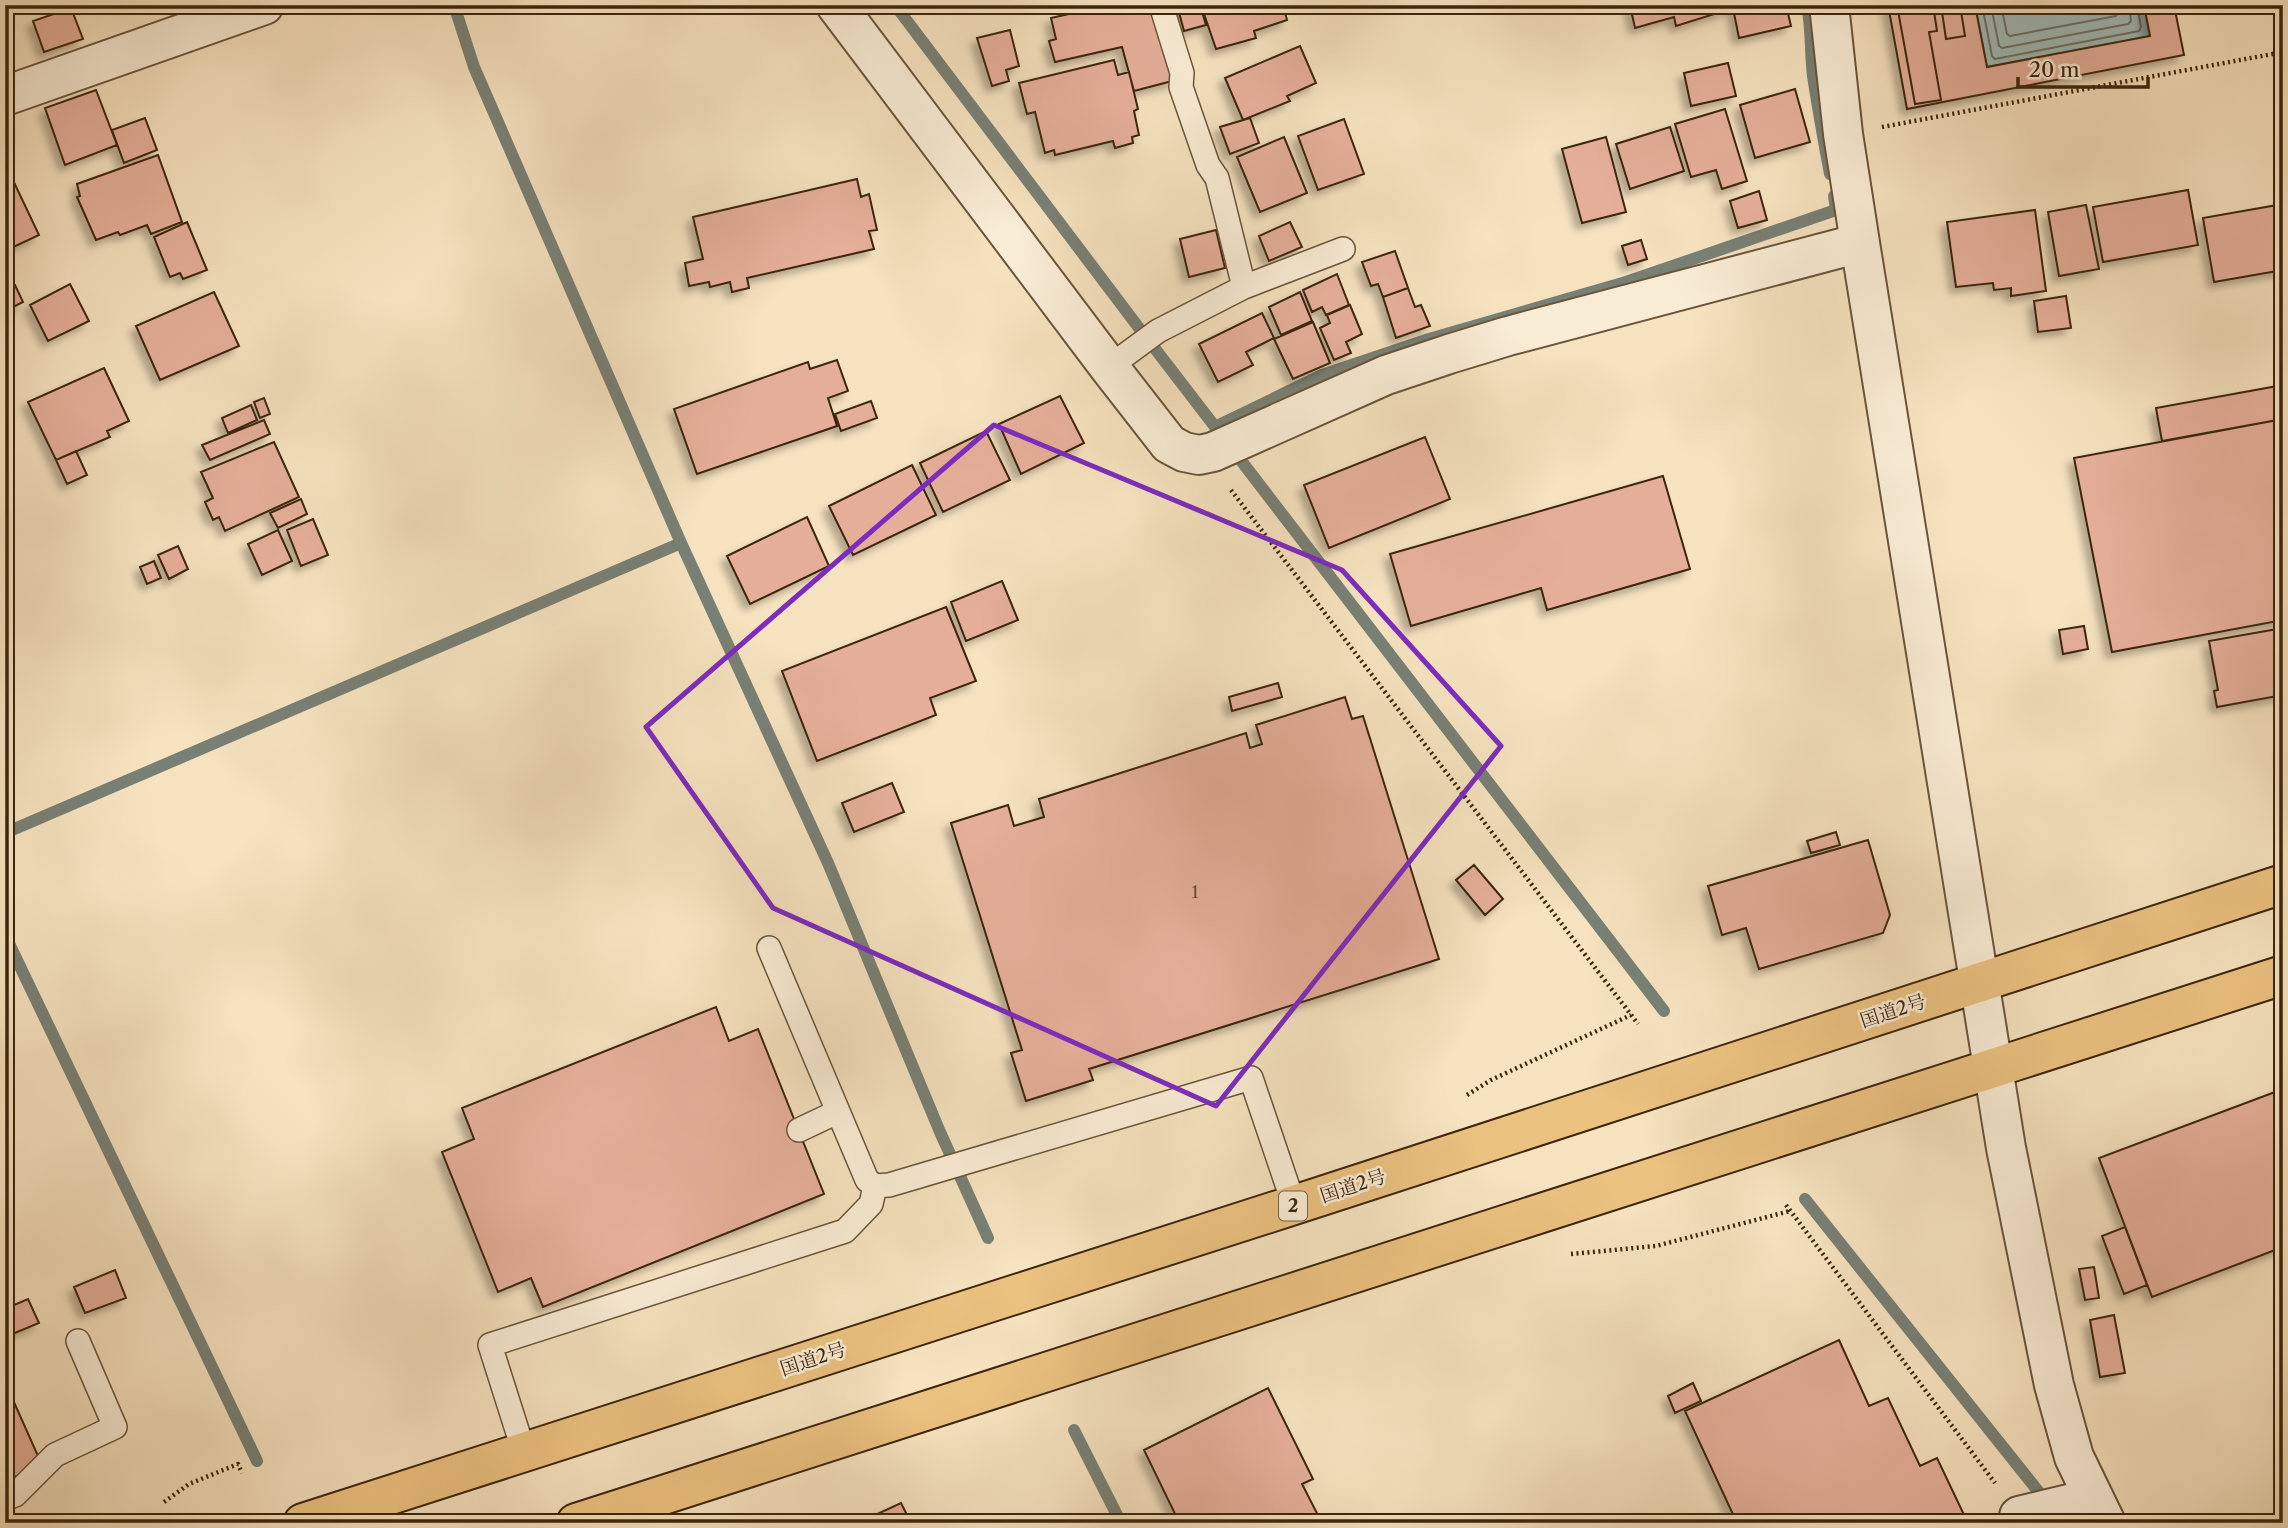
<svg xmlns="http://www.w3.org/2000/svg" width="2288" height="1528" font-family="'Libre Caslon Text','Noto Serif JP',serif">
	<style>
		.water { fill: #a0bcba; stroke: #788075; stroke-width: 2 }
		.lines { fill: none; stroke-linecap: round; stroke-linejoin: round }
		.shore { stroke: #6e7064; stroke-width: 2 }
		.stream { stroke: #788075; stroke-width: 12 }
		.building { fill: #e5ae99; stroke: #3b250d; stroke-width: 2; filter: url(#shadow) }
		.service-casing { stroke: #6a543a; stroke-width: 26 }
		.minor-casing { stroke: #6a543a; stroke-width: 42 }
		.trunk-casing { stroke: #3b250d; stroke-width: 42 }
		.path { stroke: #3b250d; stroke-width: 4.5; stroke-dasharray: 2 3.5; stroke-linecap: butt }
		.service { stroke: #f9ecd5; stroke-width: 23 }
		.minor { stroke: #f9ecd5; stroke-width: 38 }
		.trunk { stroke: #ebc180; stroke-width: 38 }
		.marked { fill: none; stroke: #7b2cbf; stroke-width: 5; stroke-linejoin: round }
		.labels { text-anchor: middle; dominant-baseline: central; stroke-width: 5; stroke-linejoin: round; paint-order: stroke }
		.number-label { font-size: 16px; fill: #664730 }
		.shield { fill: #f9ecd5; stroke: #746149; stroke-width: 2 }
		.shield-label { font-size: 18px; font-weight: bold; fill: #3b250d }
		.street-label { font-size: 19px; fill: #3b250d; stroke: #f9ecd5 }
	</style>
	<defs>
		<filter id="shadow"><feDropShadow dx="-6" dy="6" stdDeviation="3.5" flood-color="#0004"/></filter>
	</defs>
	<rect width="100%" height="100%" fill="#f6e2bf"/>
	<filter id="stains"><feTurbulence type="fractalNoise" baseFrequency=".00286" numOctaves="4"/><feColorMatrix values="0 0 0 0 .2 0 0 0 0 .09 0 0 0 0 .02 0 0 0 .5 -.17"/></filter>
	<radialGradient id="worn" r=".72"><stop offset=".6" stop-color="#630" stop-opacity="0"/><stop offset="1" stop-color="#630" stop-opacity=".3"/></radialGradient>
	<path class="water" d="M1975,5H2144L2150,36L1987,67Z"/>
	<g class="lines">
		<path class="shore" d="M1982,5L1992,56L1995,59L2139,31L2141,27L2137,5
			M1991,5L1999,46L2002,48L2128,24L2131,21L2129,5
			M2001,5L2007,34L2010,36L2116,16L2118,13V5"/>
		<path class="stream" d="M454,5L474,67L681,543L828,863L940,1132L988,1238
			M895,5L1136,324L1664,1011
			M1807,5C1812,29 1810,53 1813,76C1818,109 1824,142 1830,174
			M1215,427L1322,375L1429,339L1626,282L1836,210L1834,196
			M5,833L681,543
			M5,935L257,1461
			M1805,1199L2038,1491L2046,1504
			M1074,1430L1121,1523"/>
	</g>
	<path class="building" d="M1109,5H1161L1176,80L1134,91L1122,47L1055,62L1049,41L1056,39L1051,18Z
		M1177,5H1200L1206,25L1184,31Z
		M1201,5H1283L1287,20L1254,31L1256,38L1216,49Z
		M1630,5H1721L1724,11L1676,26L1674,17L1635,28Z
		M1724,5H1786L1791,26L1739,38L1733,8L1725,9Z
		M1888,5H1897L1915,104L1941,100L1929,32L1937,31L1933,5H1941L1946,39L1965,36L1960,5H1975L1987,67L2150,36L2144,5H2174L2184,55L1907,109Z
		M1897,5H1933L1937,31L1929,32L1941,100L1915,104Z
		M1941,5H1960L1965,36L1946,39Z
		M71,8L83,39L44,52L33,21Z
		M1010,30L1019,66L1006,70L1009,81L992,86L977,38Z
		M1300,46L1316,83L1287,96L1290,101L1243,120L1225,78Z
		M1114,60L1118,75L1129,72L1138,109L1134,111L1139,135L1132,137L1133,143L1115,148L1113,141L1055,155L1054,150L1045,153L1035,112L1027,114L1019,83Z
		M1728,63L1736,96L1691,106L1684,73Z
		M1795,89L1810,142L1755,158L1740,105Z
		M96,90L117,145L65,165L45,108Z
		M1725,109L1747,181L1722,189L1716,170L1691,177L1675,124Z
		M145,118L157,150L124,163L112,130Z
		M1250,118L1259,143L1230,154L1220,127Z
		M1344,119L1364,174L1318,190L1298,136Z
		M1670,127L1684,171L1630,189L1616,144Z
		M1284,137L1307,193L1260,212L1237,157Z
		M1606,137L1626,212L1582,223L1562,149Z
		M158,155L182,222L151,234L147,225L120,235L118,232L96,240L77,197L80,196L77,184Z
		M11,176L39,235L5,251V179Z
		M857,179L861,197L869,194L877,230L869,231L874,249L747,278L749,288L732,292L730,282L710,287L709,282L689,286L685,263L703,259L693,217Z
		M2188,190L2198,245L2103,262L2093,207Z
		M1759,191L1767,220L1738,228L1730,201Z
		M2283,204V270L2214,282L2203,218Z
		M2086,205L2099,269L2059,276L2048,212Z
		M2035,210L2046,291L2011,296V288L1994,290L1993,283L1956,287L1947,222Z
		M187,222L207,270L183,279L180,273L170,277L154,237Z
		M1290,222L1302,247L1269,261L1259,236Z
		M1216,230L1225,268L1189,277L1180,239Z
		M1641,240L1647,259L1628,265L1622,246Z
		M1395,251L1408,288L1383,297L1378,284L1371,286L1362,262Z
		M1337,274L1349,305L1326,315L1322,307L1312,312L1303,290Z
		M70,284L89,321L48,341L30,305Z
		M15,285L23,302L5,311V290Z
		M1408,288L1415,307L1421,305L1430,326L1396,338L1383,297Z
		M214,292L239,346L160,380L136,326Z
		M1300,292L1312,321L1281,335L1269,307Z
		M2066,296L2071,328L2038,332L2034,301Z
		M1350,305L1362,334L1346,342L1351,353L1334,360L1320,328L1330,323L1327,315Z
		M1262,313L1274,338L1246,352L1253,365L1218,382L1199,344Z
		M1313,322L1330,363L1293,379L1274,339Z
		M837,360L848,391L828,398L837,426L697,474L674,409L808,362L810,369Z
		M104,368L129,421L107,431L110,437L56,460L28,402Z
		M2283,385V419L2162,441L2156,408Z
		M1060,396L1084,443L1021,474L999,424Z
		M264,398L270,414L260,418L254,402Z
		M871,401L877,418L841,431L835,414Z
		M251,405L257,420L228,433L222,418Z
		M2283,419V620L2112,652L2074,458Z
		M264,420L270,434L210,460L202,445Z
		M986,431L1010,480L943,512L920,463Z
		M1425,437L1450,499L1329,548L1304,485Z
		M274,442L299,497L225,531L219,517L213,520L205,502L213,498L201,472Z
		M76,451L87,475L67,484L56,460Z
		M912,465L936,515L853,555L829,506Z
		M1663,476L1690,569L1547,610L1541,588L1411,626L1390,554Z
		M301,499L307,514L278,528L270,513Z
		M807,517L829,566L750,604L727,556Z
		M313,519L328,555L301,566L287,530Z
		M278,530L292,561L262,575L248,544Z
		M178,546L188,569L169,579L158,555Z
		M154,561L161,578L147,584L140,567Z
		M1002,581L1018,620L966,641L951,602Z
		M946,607L976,681L930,698L936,715L817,761L782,671Z
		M2084,626L2088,649L2063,654L2059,630Z
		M2283,628V695L2217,707L2214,691L2218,690L2209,641Z
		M1278,683L1282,697L1232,711L1229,697Z
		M1345,697L1352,719L1363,716L1439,959L1089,1069L1093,1080L1026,1101L1011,1053L1022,1050L951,823L1008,805L1014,826L1044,817L1039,799L1246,733L1250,748L1262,744L1256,725Z
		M892,783L904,812L854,832L842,803Z
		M1836,832L1840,845L1811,853L1807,841Z
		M1868,840L1890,915L1883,933L1759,969L1746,928L1722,935L1708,886Z
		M1474,865L1503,899L1485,915L1456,880Z
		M716,1007L729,1041L758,1029L824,1194L543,1307L531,1278L498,1292L442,1152L474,1139L462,1108Z
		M2283,1089V1247L2152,1297L2099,1158Z
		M2125,1227L2147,1285L2124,1294L2102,1236Z
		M2094,1267L2099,1298L2085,1300L2079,1269Z
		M115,1270L126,1298L85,1313L74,1287Z
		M28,1299L39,1323L5,1337V1309Z
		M2114,1315L2125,1373L2100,1377L2090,1320Z
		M1839,1340L1869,1406L1888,1398L1920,1466L1937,1458L1966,1519L1957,1523H1737L1685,1411Z
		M5,1382L42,1465L5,1481Z
		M1693,1383L1701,1401L1675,1413L1668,1396Z
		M1268,1388L1313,1479L1302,1484L1322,1523H1177L1179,1522L1144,1450Z
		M901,1503L911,1523H858Z"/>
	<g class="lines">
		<defs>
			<path id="service" d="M1161,5L1182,73L1181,87L1208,165L1217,178L1244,287
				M1109,367L1158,331L1244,287L1343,249
				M769,948L867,1180L875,1186
				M799,1130L837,1112
				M524,1452L490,1345L845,1231L871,1204L875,1186L889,1185L1251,1078L1294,1205
				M5,1499L15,1495L55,1455L115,1427L78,1341"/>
			<path id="minor" d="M836,5L1109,367L1169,444L1184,452L1199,455L1213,452L1386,375L1449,354L1508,336L1860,243
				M1829,5L1843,134L1860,243L2006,1148L2054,1385L2074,1457L2106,1523
				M5,96L264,5
				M2019,1516L2094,1498"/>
			<path id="trunk" d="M303,1523L1294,1205L2283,884
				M576,1523L2283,975"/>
		</defs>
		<use href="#service" class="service-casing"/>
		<use href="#minor" class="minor-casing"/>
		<use href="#trunk" class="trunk-casing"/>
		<path class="path" d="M1882,127L2283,52
			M1231,490L1638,1024
			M1467,1095L1491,1080L1631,1015
			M1786,1205L1995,1483
			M1571,1254L1656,1246L1790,1211
			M164,1502L189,1484L238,1464L242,1473"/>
		<use href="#service" class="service"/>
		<use href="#minor" class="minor"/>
		<use href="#trunk" class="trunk"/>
	</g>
	<path class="marked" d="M994,425L1342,570L1501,746L1216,1106L773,908L646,727Z"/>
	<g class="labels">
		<g class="number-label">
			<text x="1195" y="892">1</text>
		</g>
		<rect class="shield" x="1279" y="1191.5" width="28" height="29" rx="5"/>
		<g class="shield-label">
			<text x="1293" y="1206">2</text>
		</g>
		<g class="street-label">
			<text transform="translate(1893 1011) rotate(-18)">国道2号</text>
			<text transform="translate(1353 1186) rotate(-18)">国道2号</text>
			<text transform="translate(813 1359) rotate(-18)">国道2号</text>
		</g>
	</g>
	<rect width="2288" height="1528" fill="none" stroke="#f6e2bf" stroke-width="28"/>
	<rect x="7" y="7" width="2274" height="1514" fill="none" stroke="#3b250d" stroke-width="3.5"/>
	<rect x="14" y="14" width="2260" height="1500" fill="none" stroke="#3b250d" stroke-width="2"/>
	<path d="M2018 77v10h130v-10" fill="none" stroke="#3b250d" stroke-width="3.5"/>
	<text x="2029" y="77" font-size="21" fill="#3b250d" stroke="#f9ecd5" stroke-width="5" paint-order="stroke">20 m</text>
	<rect width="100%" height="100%" filter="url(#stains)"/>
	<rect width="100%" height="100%" fill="url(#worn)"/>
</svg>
